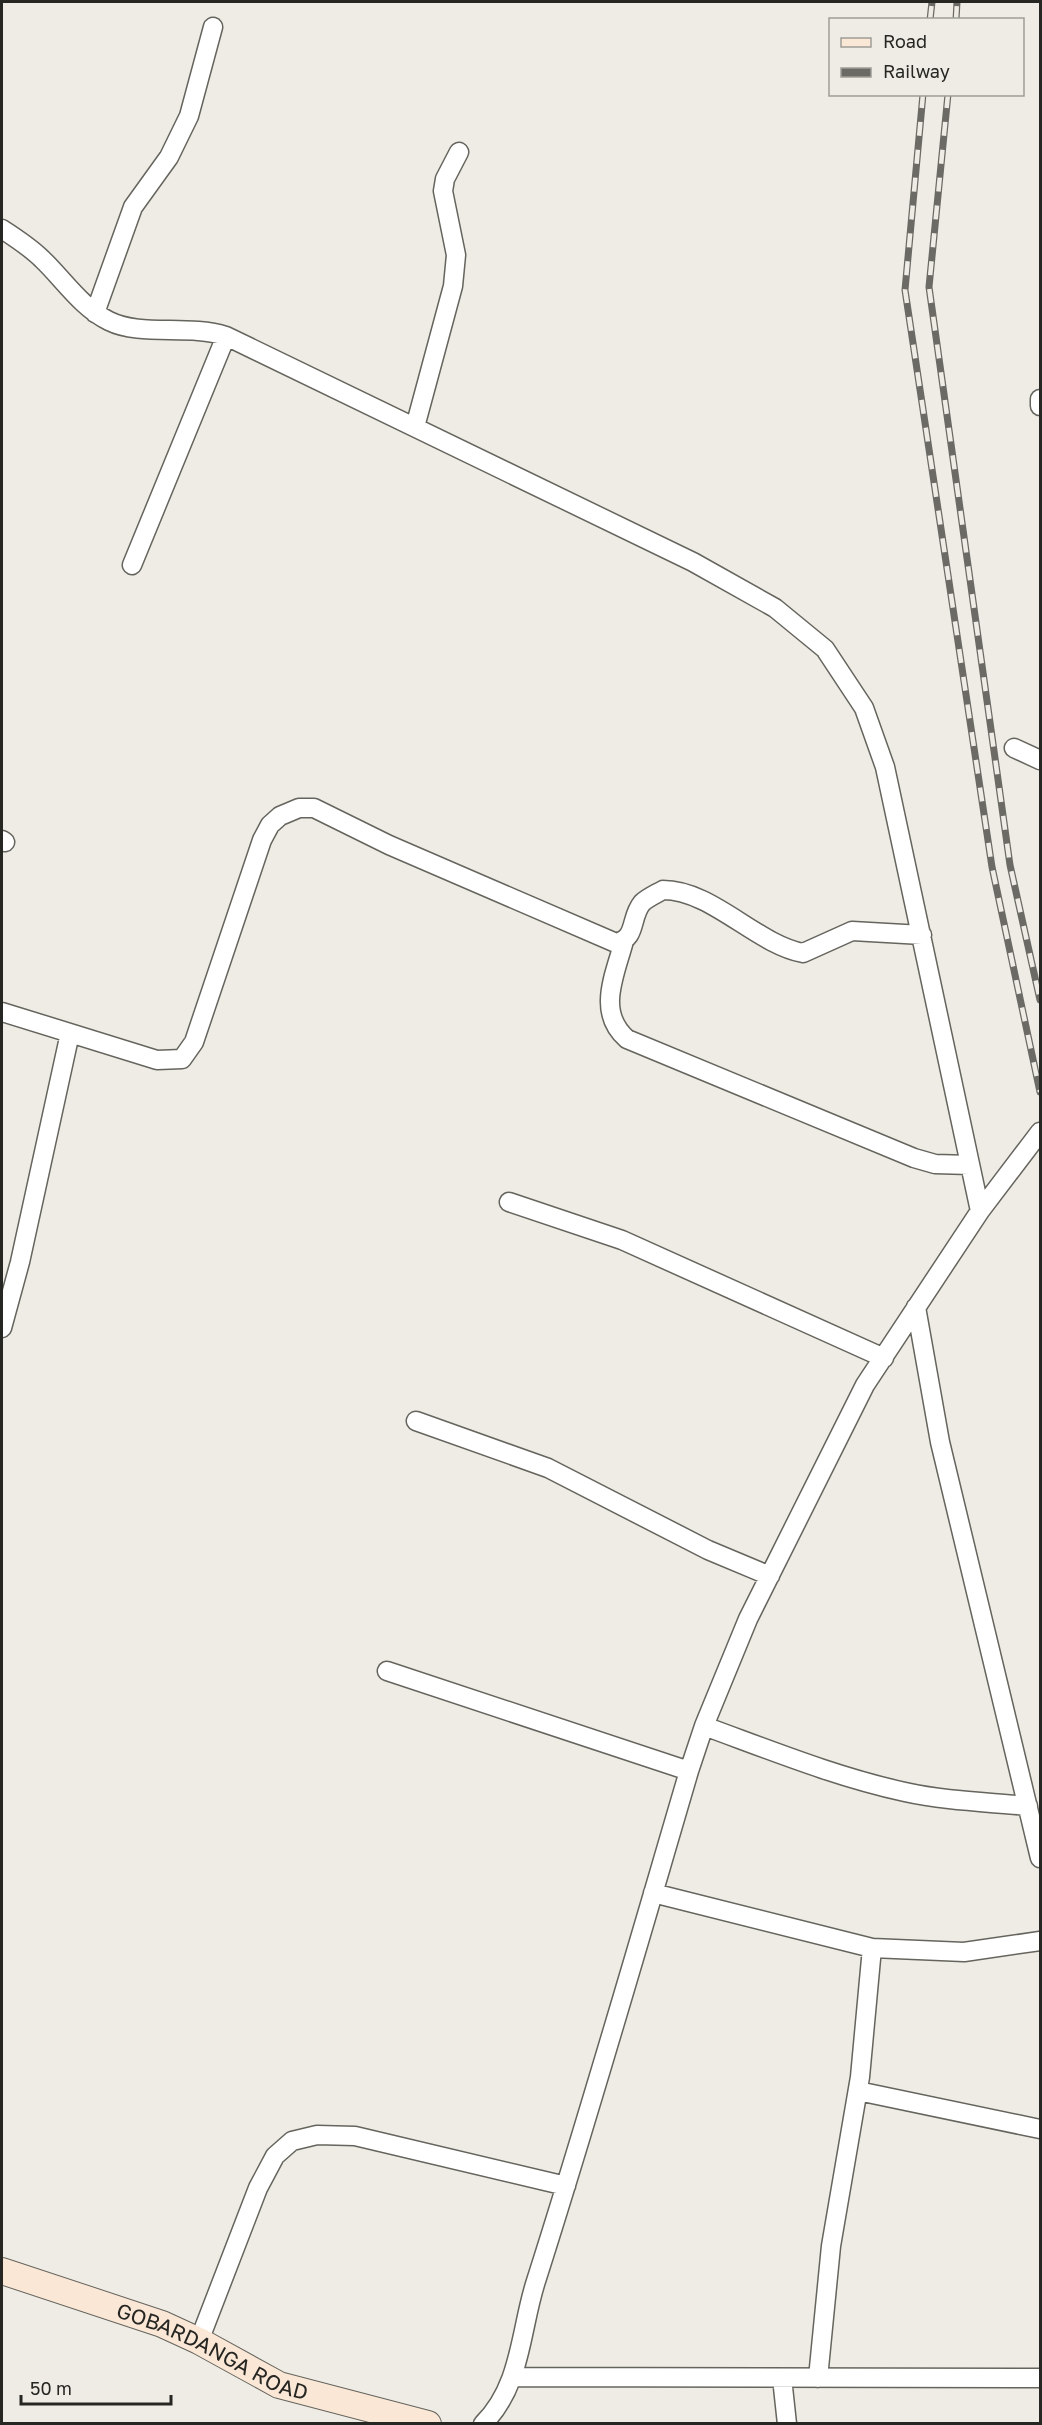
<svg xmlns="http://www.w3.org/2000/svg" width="1042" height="2425" font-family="'Golos Text',sans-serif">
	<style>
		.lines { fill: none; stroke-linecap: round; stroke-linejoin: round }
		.street-casing { stroke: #65645d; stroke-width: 21 }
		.secondary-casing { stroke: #65645d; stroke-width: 28 }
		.street { stroke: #fff; stroke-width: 18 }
		.secondary { stroke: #fae7d6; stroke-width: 26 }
		.rail-casing { stroke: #6b6a65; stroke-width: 7 }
		.rail { stroke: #eeece4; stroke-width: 4.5; stroke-dasharray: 14; stroke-linecap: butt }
		.labels { text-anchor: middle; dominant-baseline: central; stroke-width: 4.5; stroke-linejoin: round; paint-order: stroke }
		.street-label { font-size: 21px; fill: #262623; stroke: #eeece4 }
	</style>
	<rect width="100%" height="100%" fill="#eeece4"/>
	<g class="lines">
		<defs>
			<path id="street" d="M2,229C16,238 30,247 42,259C64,280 81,307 109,321C141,337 188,324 226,336L693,562L775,608L825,649L864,708L885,767L980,1211
				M95,313L133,207L169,157L189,116L213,27
				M1040,399V406
				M415,427L453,286L456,255L443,191L445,179L459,152
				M132,565L226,336
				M1014,748L1040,760
				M2,840L5,842
				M624,941C615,975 596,1012 627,1039L914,1158L935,1164L970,1165
				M2,1012L157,1060L182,1059L194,1042L262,840L270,825L280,816L299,808H314L389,845L616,943C637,939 630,917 642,903C647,898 656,894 663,890C712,890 756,944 803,953L852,931L922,935
				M509,1202L622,1240L884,1358
				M916,1307L940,1442L1040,1858
				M2,1328L20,1262L70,1033
				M416,1421L548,1468L708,1550L770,1576
				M387,1671L689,1771
				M704,1726C770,1750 836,1777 905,1792C945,1801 987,1802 1028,1806
				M653,1893L872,1948L964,1952L1040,1941
				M858,2091L1040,2129
				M199,2341L258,2188L275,2156L292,2141L317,2135L355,2136L566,2186
				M513,2377L1040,2378
				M782,2378L787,2424
				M818,2378L831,2246L860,2077L872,1948
				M483,2424C522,2385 520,2330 536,2281C590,2112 639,1941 689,1771L704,1726L748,1619L865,1385L980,1211L1040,1132"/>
			<g id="secondary">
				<path id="s1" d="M2,2271L162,2324L199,2341L279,2385L428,2424"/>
			</g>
		</defs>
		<use href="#street" class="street-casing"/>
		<use href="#secondary" class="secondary-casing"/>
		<use href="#street" class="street"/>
		<use href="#secondary" class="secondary"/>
		<defs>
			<path id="rail" d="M930,20L932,2
				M956,20L957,2
				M923,94L905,290L992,867L1040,1092
				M948,94L929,287L1010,865L1040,1000"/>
		</defs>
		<use href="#rail" class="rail-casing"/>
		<use href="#rail" class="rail"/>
	</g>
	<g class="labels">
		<g class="street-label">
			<text stroke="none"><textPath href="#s1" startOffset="226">GOBARDANGA ROAD</textPath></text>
		</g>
	</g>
	<rect width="1042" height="2425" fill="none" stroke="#262623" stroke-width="6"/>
	<rect x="829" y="18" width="195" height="78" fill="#eeece4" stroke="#9e9d97" stroke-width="1.5"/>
	<rect x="841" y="38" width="30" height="9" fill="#fae7d6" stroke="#9e9d97" stroke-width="1.5"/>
	<text x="883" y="48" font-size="18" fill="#262623">Road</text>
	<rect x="841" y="68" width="30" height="9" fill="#6b6a65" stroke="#9e9d97" stroke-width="1.5"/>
	<text x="883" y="78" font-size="18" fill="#262623">Railway</text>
	<path d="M21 2395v9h150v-9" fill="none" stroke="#262623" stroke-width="3"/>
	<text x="30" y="2395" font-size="18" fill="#262623" stroke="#eeece4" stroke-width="4.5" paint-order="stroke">50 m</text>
</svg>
